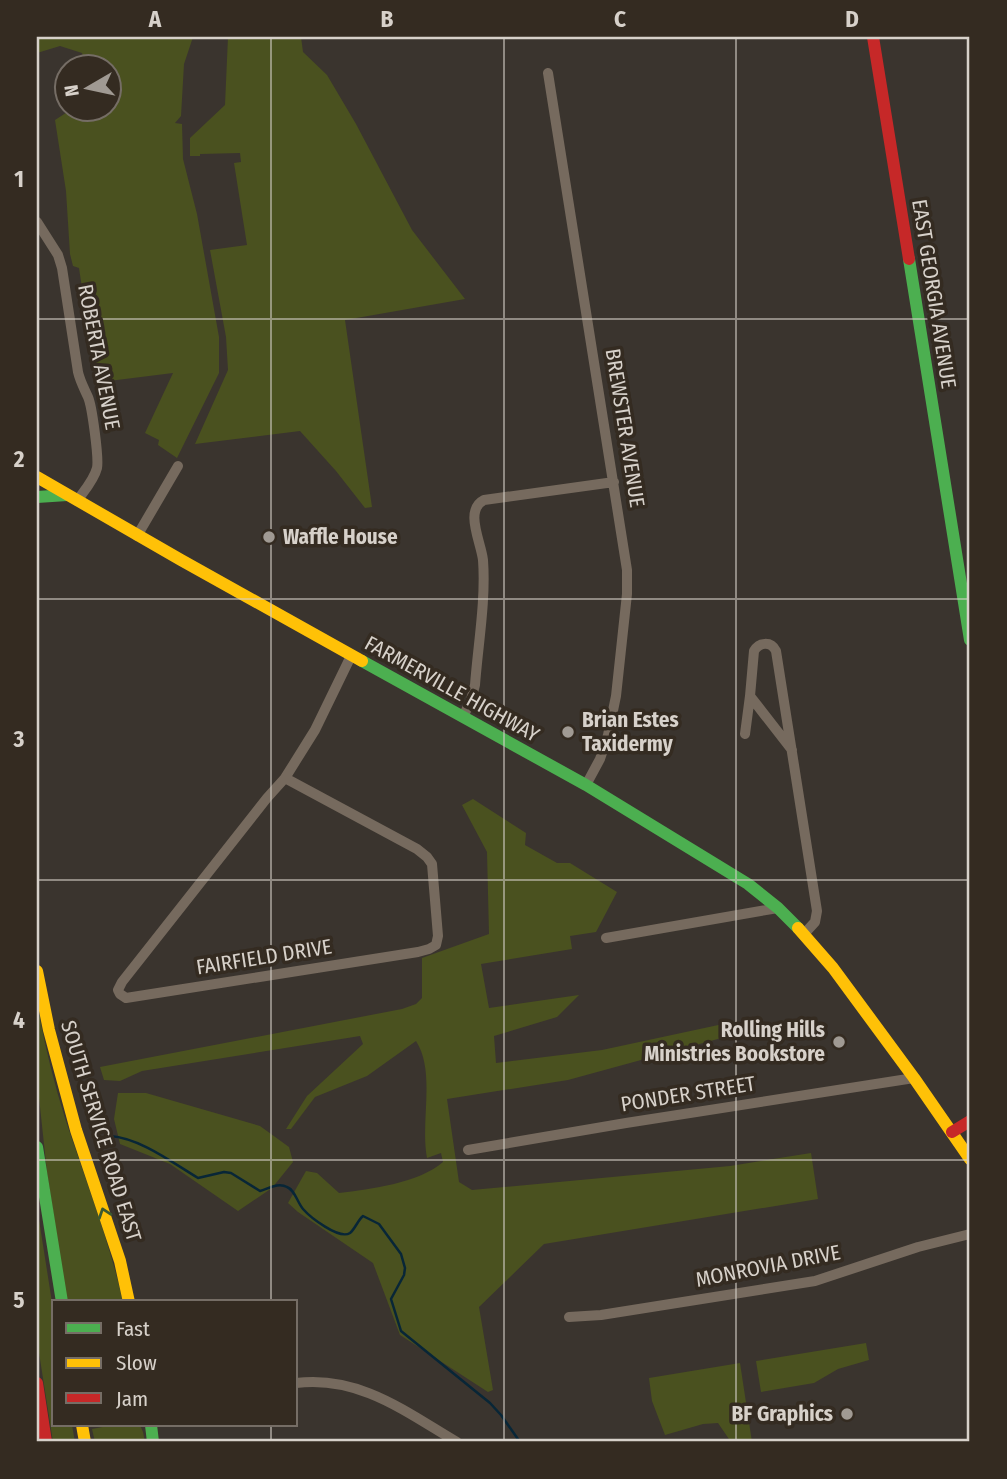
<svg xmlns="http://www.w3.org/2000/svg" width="1007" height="1479" font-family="'Fira Sans Condensed',sans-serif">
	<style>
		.green { fill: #4a511f }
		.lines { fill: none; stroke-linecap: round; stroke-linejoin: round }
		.stream { stroke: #082637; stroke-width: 2.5 }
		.street { stroke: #766a5e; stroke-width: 10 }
		.fast { stroke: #4caf50; stroke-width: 12 }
		.slow { stroke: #ffc107; stroke-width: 12 }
		.jam { stroke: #c62828; stroke-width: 12 }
		.oneway { stroke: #3c5931 }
		.grid { fill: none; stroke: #d7d1ca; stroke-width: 2; stroke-opacity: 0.55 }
		.poi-dot { fill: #a09a93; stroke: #342b21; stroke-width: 2.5 }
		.labels { text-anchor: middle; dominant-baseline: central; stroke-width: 7; stroke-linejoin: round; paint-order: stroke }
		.street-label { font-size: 21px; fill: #d7d1ca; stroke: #342b21 }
		.poi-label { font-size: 21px; font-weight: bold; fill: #d7d1ca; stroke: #342b21; text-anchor: start }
		.neatline { fill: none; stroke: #d7d1ca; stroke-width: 2.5 }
		.grid-label { font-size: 23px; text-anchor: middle; font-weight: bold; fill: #d7d1ca }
	</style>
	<rect width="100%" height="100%" fill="#3a342e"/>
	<path class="green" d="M37,37H193L184,64L181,116L175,123L182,124L183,159L197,214L219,337V373L177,458L158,445L159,440L145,433L173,373L101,382L103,400L99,401L79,268L73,266L70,254L66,191L55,120L72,109L108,108L109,95L113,80L109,73L108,66H90L85,62L82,53L60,46L37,53Z
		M228,37H301L303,52L327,75L356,124L412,230L465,299L345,320L372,507L365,508L336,471L300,431L195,444L228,370L226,337L210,250L247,245L234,163L241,162L240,153L200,154V156H190V138L225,105Z
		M473,799L526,833L525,845L557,863H570L617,892L596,932L570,936L572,949L481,964L489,1008L579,995L557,1017L494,1036L496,1063L602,1050L723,1024L725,1037L568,1080L447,1099L459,1182L472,1190L730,1166L811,1153L818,1199L544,1244L479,1307L493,1390L488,1392L400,1335L373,1263L298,1212L288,1203L306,1171L317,1173L339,1193C371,1189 419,1183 443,1162L441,1153L427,1158C420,1122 436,1072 416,1041L367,1076L315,1097L291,1129H286L307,1096L363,1044L360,1036L142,1071L120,1081L104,1080L100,1067L402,1009L416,1004L422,998V958L489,934L487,852L462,805Z
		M37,1003C44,1042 53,1080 65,1118C85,1179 109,1239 123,1302H67L47,1172L37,1079Z
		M118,1093H146L260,1126L289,1147L293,1162L272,1188L238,1211L170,1164L120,1144L114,1119Z
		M37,1207L54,1315V1425H72L75,1442H53L37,1340Z
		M866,1343L869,1360L838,1369L814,1383L761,1392L756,1361Z
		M740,1363L752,1442H731L718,1423L703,1424L665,1435L652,1401L649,1378Z
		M113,1425H140L143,1432L145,1442H95L92,1429Z"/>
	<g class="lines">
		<path class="stream" d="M110,1136C140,1138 173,1163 198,1178L224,1172L231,1173L260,1191C268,1189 278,1182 287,1187C295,1190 297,1202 303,1209C310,1217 339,1240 350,1233C355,1229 358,1220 363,1216L379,1224L401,1254L405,1268L404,1275L391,1299L401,1331L490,1403L501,1415L520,1442"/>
		<path class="street" d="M548,73L627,570V594L616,696L608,735L600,759L586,785
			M37,222L58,255L62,268L78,372C80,381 84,388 88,397C92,406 99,458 97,468C94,480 84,491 77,501
			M137,536L178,466
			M463,717L471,700L475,685C478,645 486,600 483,560C481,542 464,510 484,500L614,482
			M745,734L750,696
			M792,750L750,696L754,651C759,642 771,641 776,651L817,911L815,922L804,934
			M285,778L417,849L427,857L432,864L438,936L436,945L429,949L418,952L126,998L120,994L118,990L122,982L267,798Z
			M285,778L315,730L351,656
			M606,938L778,908
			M468,1150L626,1123L914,1078
			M569,1317L601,1315L815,1281L918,1247L970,1234
			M296,1383C359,1375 406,1412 457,1442"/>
		<path class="fast" d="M909,259L970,640
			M37,497L67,495
			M362,661L586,785L748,884L778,908L798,928
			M37,1147L62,1302
			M151,1425L153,1442"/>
		<path class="slow" d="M37,477L181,560L362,661
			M798,928L833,968L914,1078L970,1159
			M37,971L49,1030L76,1130L120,1261L129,1302
			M82,1425L85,1442"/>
		<path class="jam" d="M873,37L909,259
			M952,1132L970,1121
			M37,1383L46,1442"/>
	</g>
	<defs><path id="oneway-chevron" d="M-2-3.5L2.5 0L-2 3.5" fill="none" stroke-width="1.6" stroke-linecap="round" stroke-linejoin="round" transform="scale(1.75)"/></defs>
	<use class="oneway" href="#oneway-chevron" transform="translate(104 1213) rotate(-109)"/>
	<path class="grid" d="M271,37V1302M504,37V1442M736,37V1442M37,319H970M37,599H970M37,880H970M37,1160H970M271,1425V1442"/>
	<g class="poi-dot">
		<circle cx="269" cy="537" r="7"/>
		<circle cx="568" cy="732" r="7"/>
		<circle cx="839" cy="1042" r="7"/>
		<circle cx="847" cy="1414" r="7"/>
	</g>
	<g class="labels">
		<g class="street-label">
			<text transform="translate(934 294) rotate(81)">EAST GEORGIA AVENUE</text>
			<text transform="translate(99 357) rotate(79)">ROBERTA AVENUE</text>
			<text transform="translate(625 428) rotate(81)">BREWSTER AVENUE</text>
			<text transform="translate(452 689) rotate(29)">FARMERVILLE HIGHWAY</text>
			<text transform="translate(264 957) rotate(-9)">FAIRFIELD DRIVE</text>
			<text transform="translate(688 1094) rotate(-9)">PONDER STREET</text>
			<text transform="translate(101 1131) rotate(73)">SOUTH SERVICE ROAD EAST</text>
			<text transform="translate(768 1266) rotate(-11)">MONROVIA DRIVE</text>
		</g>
		<g class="poi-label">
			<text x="283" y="537">Waffle House</text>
			<text x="582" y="720">Brian Estes<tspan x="582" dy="24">Taxidermy</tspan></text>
			<text x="825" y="1030" text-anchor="end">Rolling Hills<tspan x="825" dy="24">Ministries Bookstore</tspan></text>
			<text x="833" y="1414" text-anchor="end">BF Graphics</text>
		</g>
	</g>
	<rect width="1007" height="1479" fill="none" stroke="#342b21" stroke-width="77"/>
	<rect x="52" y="1300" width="245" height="126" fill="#342b21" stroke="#756d65" stroke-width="2"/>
	<rect x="66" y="1323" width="35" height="10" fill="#4caf50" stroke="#756d65" stroke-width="2"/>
	<text x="116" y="1336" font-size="21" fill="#d7d1ca">Fast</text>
	<rect x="66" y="1358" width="35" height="10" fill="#ffc107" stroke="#756d65" stroke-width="2"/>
	<text x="116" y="1370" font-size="21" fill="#d7d1ca">Slow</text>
	<rect x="66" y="1393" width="35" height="10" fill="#c62828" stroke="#756d65" stroke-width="2"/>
	<text x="116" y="1406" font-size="21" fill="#d7d1ca">Jam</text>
	<g transform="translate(88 88) rotate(261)"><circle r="33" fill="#342b21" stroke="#756d65" stroke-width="2"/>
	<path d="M0-5L12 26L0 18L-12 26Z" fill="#a09a93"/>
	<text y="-10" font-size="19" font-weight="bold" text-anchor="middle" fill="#d7d1ca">N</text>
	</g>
	<rect x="38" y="38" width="930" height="1402" class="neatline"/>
	<g class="grid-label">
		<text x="155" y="27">A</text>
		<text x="387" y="27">B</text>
		<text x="620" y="27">C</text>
		<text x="852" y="27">D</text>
		<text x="19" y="187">1</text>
		<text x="19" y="467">2</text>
		<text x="19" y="747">3</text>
		<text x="19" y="1028">4</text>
		<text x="19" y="1308">5</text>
	</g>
</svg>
